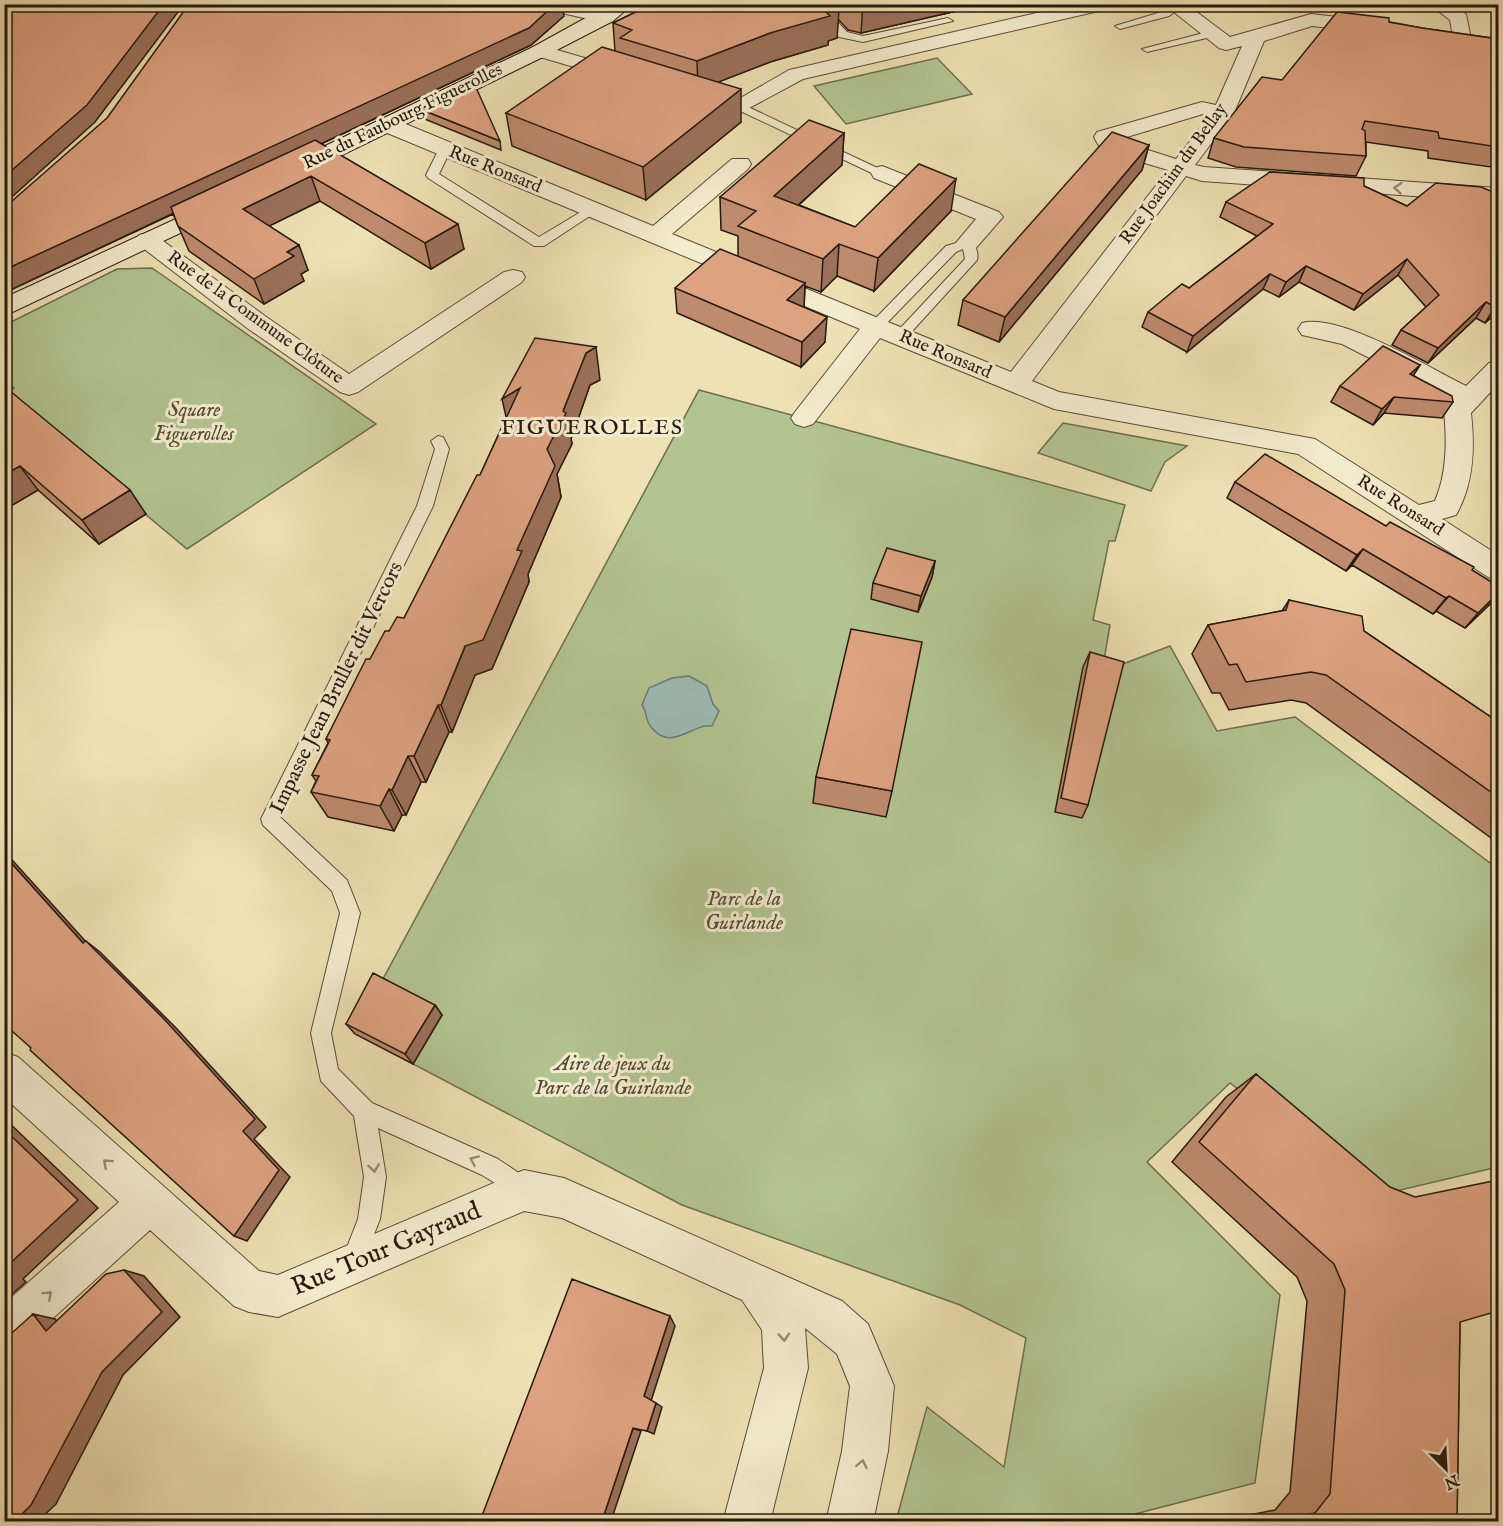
<svg xmlns="http://www.w3.org/2000/svg" width="1503" height="1526" font-family="'IM FELL English',serif">
	<style>
		.green { fill: #b2c491; stroke: #6c6e50; stroke-width: 1.5 }
		.water { fill: #9cbcb5; stroke: #6d7b73; stroke-width: 1.5 }
		.lines { fill: none; stroke-linecap: round; stroke-linejoin: round }
		.lane-casing { stroke: #594b39; stroke-width: 2 }
		.street-casing { stroke: #594b39; stroke-width: 2 }
		.secondary-casing { stroke: #271910; stroke-width: 2 }
		.lane { fill: #f4ecce; fill-rule: evenodd }
		.street { fill: #f4ecce; fill-rule: evenodd }
		.secondary { fill: #f4ecce; fill-rule: evenodd }
		.wall { fill: #be8b6e; stroke: #271910; stroke-width: 1.5 }
		.shaded-wall { fill: #9b715a; stroke: #271910; stroke-width: 1.5 }
		.building { fill: #dda280; stroke: #271910; stroke-width: 1.5 }
		.oneway { stroke: #988d78 }
		.labels { text-anchor: middle; dominant-baseline: central; stroke-width: 6; stroke-linejoin: round; paint-order: stroke }
		.far-street-label { font-size: 18px; fill: #271910; stroke: #f4ecce }
		.park-label { font-size: 21px; font-style: italic; fill: #514c37; stroke: #f4ecce }
		.street-label { font-size: 21px; fill: #271910; stroke: #f4ecce }
		.neighbourhood-label { font-size: 22px; letter-spacing: 1.5px; fill: #271910; stroke: #f4ecce }
		.near-street-label { font-size: 26px; fill: #271910; stroke: #f4ecce }
	</style>
	<rect width="100%" height="100%" fill="#eee1b3"/>
	<filter id="stains"><feTurbulence type="fractalNoise" baseFrequency=".00333" numOctaves="4"/><feColorMatrix values="0 0 0 0 .2 0 0 0 0 .09 0 0 0 0 .02 0 0 0 .5 -.17"/></filter>
	<radialGradient id="worn" r=".72"><stop offset=".6" stop-color="#630" stop-opacity="0"/><stop offset="1" stop-color="#630" stop-opacity=".3"/></radialGradient>
	<path class="green" d="M937,58L972,94L846,124L814,86Z
		M152,268L376,424L187,549L5,397L14,388L5,380V325L117,269Z
		M699,390L1125,505L1115,541H1109L1093,620L1110,625L1102,672L1170,646L1217,731L1295,717L1498,869V1167L1375,1196L1230,1083L1147,1162L1280,1295L1255,1483L1108,1521H896L927,1407L1004,1467L1026,1338L960,1305L682,1205L354,1033Z
		M1063,423L1187,446L1165,462L1151,491L1038,453Z"/>
	<path class="water" d="M689,676L707,686L713,704L719,711L712,726C692,723 671,753 651,727C645,720 647,711 642,705L649,688L672,678Z"/>
	<g class="lines">
		<defs>
			<path id="lane" d="M810,4H821L847,32L863,36L948,18L953,21L863,42L839,37Z
				M1172,5L1181,7L1169,16L1120,29L1115,26L1161,12Z
				M1211,31L1215,32V36L1147,52L1142,49Z
				M736,105H744L888,173L878,176L736,109Z
				M445,145L451,149L439,174L539,237L589,207H597L599,210L544,246H534L428,178L426,175L439,149Z
				M967,240C975,242 979,252 977,260L905,339L900,340L893,336L965,259L963,249L956,252L881,329H871V323L946,246Z
				M438,436L443,437L449,449L433,506L280,817L347,880L360,913L331,1033L338,1069L372,1103L498,1159L532,1182L535,1190L532,1198L524,1201L482,1175L378,1128L386,1177L380,1219L361,1268L353,1271L345,1268L342,1260L358,1219L364,1177L354,1116L321,1081L311,1033L340,913L332,891L263,825L261,819L417,506L435,449L431,441Z"/>
			<path id="street" d="M538,4H575L613,13L616,17L606,23L540,8Z
				M1076,4H1112L1103,10L803,79L740,113L690,102L687,98L690,94L697,92L737,100L789,70Z
				M1164,4H1186L1230,37L1311,14L1372,21L1382,27L1372,33L1312,26L1264,41L1234,113L1195,165L1204,167L1498,188V202L1202,181L1186,176L1032,381L1059,392L1315,439L1419,505L1435,501C1447,472 1447,442 1444,411L1452,400L1342,344L1302,335L1298,329L1302,323C1340,313 1430,368 1466,386L1489,363L1498,361V384L1471,413C1475,448 1474,484 1456,515L1442,519L1498,555V580L1488,577L1298,454L1054,409L880,338L813,424L804,427L795,424L791,418L795,412L860,329L380,130L377,125L380,120H396L653,226L732,159H748L751,164L748,169L672,234L1011,372L1168,170L1101,150L1094,137L1097,132L1202,102L1216,105L1242,46L1226,50L1219,48ZM1203,114L1210,116L1176,159L1117,140Z
				M1429,4H1452L1466,14L1471,39L1468,43H1454L1450,20Z
				M540,45L629,71L632,75L629,79L622,81L533,55L530,51L533,47Z
				M882,166L999,212L1003,217L975,249H959L955,244L976,219L874,178L871,173L874,168Z
				M147,233L155,235L265,316L349,374L504,272L513,270L522,272L525,277L522,282L358,392L349,395L340,392L247,328L139,245L135,240L139,235Z
				M4,1052L18,1057L259,1271L278,1275L524,1170L564,1178L842,1301L868,1324L894,1386L888,1451L873,1522H826L842,1451L850,1386L837,1354L805,1328L808,1368L770,1522H723L764,1368L762,1330L742,1300L562,1218L524,1211L278,1317L249,1312L234,1306L150,1230L19,1349L4,1356V1304L119,1202L4,1097Z"/>
			<path id="secondary" d="M611,4H633L613,21L547,55L301,175H285L282,170L285,165L533,47Z
				M217,200L225,202L228,207L225,212L4,316V298Z"/>
		</defs>
		<use href="#lane" class="lane-casing"/>
		<use href="#street" class="street-casing"/>
		<use href="#secondary" class="secondary-casing"/>
		<use href="#lane" class="lane"/>
		<use href="#street" class="street"/>
		<use href="#secondary" class="secondary"/>
	</g>
	<path class="wall" d="M652,4H987L861,33L848,30L838,19L837,38L828,41V45L770,62L718,82L741,122L646,200L512,146L506,113L615,51L613,23Z
		M1240,4H1271L1247,10Z
		M564,16L531,45L321,144L464,249L431,269L320,201L269,226L308,270L301,274L304,281L264,304L189,251L173,214L4,293Z
		M1389,22L1422,28L1498,39V168L1428,158V151L1366,142V156L1356,176L1236,167L1208,158L1214,138L1282,80Z
		M420,109L500,141L501,150L422,118Z
		M844,133L842,165L799,205L855,227L951,211L874,291L837,276L821,292L805,286L804,308L825,342L801,367L677,313L675,288L738,256V236L721,230L720,197Z
		M1149,145L1142,170L999,342L958,325L963,300Z
		M1364,186L1407,206L1498,311L1485,323L1476,318L1428,363L1392,345L1401,330L1426,307L1398,275L1354,310L1299,282L1279,297L1263,289L1187,352L1142,327L1148,312L1189,288L1257,236L1220,217L1226,202Z
		M1420,365L1413,375L1453,402L1442,418L1384,413L1373,425L1331,402L1340,386Z
		M600,380L590,385L571,439L572,444L557,474L561,497L528,574L529,582L492,669L475,675L452,732H449L426,782H421L406,815H402L394,831L328,817L311,792L316,781L312,775L328,743L326,739L370,659L389,631L404,618L480,475L506,418Z
		M4,386L146,514L99,544L38,490L4,510Z
		M1235,482L1386,526L1472,570L1490,604L1465,628L1436,611L1433,614L1352,565L1346,571L1227,498Z
		M935,561L932,577L918,612L871,599L873,583Z
		M1289,600L1364,631L1498,722V843L1306,703L1291,700L1229,710L1220,693H1212L1192,654L1208,625L1282,611Z
		M1090,652L1088,805L1082,818L1055,812L1083,667Z
		M816,777L892,791L886,817L813,803Z
		M435,1005L442,1015L413,1064L355,1034L346,1024Z
		M1256,1074L1460,1322L1457,1521H1220L1275,1510L1290,1492L1307,1301L1297,1277L1172,1162L1226,1097Z"/>
	<path class="shaded-wall" d="M164,4H184L95,122L4,204V177Z
		M555,4H562L564,16L531,45L4,293V270Z
		M863,4H987L861,33Z
		M1249,4H1271L1247,10Z
		M839,10L837,38L828,41V45L770,62L698,90L697,61L826,12Z
		M741,89V122L646,200L643,167Z
		M844,133L842,165L773,228L774,196Z
		M1149,145L1142,170L999,342L1005,317Z
		M311,176L320,201L253,234L243,209Z
		M956,179L951,211L874,291L878,258Z
		M458,224L464,249L431,269L425,243Z
		M839,244L837,276L821,292L823,259Z
		M299,245L308,270L301,274L304,281L264,304L254,279L287,252Z
		M1407,259L1398,275L1354,310L1363,294Z
		M1306,266L1299,282L1279,297L1286,282Z
		M1270,274L1263,289L1187,352L1193,336Z
		M805,283L804,308L787,300Z
		M1486,302L1476,318L1428,363L1438,348Z
		M1498,304V311L1485,323L1495,307Z
		M827,317L825,342L801,367L802,342Z
		M596,347L600,380L590,385L571,439L572,444L557,474L561,497L528,574L529,582L492,669L475,675L452,732L441,705L563,411L586,353Z
		M1420,365L1410,381V374Z
		M520,388L509,430L502,399Z
		M1394,397L1384,413L1373,425L1382,409Z
		M20,466L38,490L4,510V475Z
		M130,490L146,514L99,544L82,520Z
		M1363,549L1352,565L1346,571L1357,555Z
		M935,561L932,577L918,612L921,596Z
		M1498,593L1490,604L1465,628L1478,613Z
		M1449,596L1436,611L1433,614L1446,598Z
		M438,705L449,732L426,782L414,756Z
		M408,756L421,782L406,815L392,790Z
		M389,789L402,815L394,831L380,806Z
		M4,851L97,954L83,943L4,855Z
		M86,941L100,952L177,1029L266,1127L254,1139L290,1177L247,1241L234,1236L243,1131Z
		M435,1005L442,1015L413,1064L405,1054Z
		M4,1118L98,1208L23,1279L26,1282L4,1301Z
		M124,1270L144,1276L180,1317L123,1375L56,1504L38,1521H15Z
		M33,1314L55,1319L68,1335L46,1331Z
		M670,1316L675,1326L651,1401L644,1396Z
		M656,1403L662,1407L654,1434L647,1431Z
		M633,1428L641,1431L611,1521H602Z"/>
	<path class="building" d="M4,4H164L87,105L4,177Z
		M189,4H555L529,28L4,270V208L107,118Z
		M652,4H834L839,10L826,12L830,16L770,33L697,61L620,38L632,30L613,23Z
		M1337,12L1389,18V22L1422,28L1498,39V147L1439,138L1438,132L1365,121L1362,129L1365,131L1366,156L1244,147L1214,138L1262,77L1282,80Z
		M602,47L741,89L643,167L506,113Z
		M474,83L500,141L420,109Z
		M809,120L844,133L774,196L855,227L919,164L956,179L878,258L839,244L823,259L738,226L756,211L720,197Z
		M1112,132L1149,145L1005,317L963,300Z
		M315,140L458,224L425,243L311,176L243,209L299,245L287,252L294,256L254,279L178,226L171,207Z
		M1270,172L1364,178V186L1407,206L1436,183L1481,187L1498,194V304L1495,307L1486,302L1438,348L1401,330L1439,295L1407,259L1363,294L1306,266L1286,282L1270,274L1193,336L1148,312L1182,284L1189,288L1273,224L1226,202Z
		M720,249L805,283L787,300L827,317L802,342L675,288Z
		M535,338L596,347L586,353L563,411L566,413L547,449L555,466L517,550L522,551L483,640L465,646L441,705H438L414,756H408L392,790L389,789L380,806L311,792L319,776L312,775L330,740L326,739L366,659H370L385,631H389L397,617L404,618L477,475H480L520,388L502,399Z
		M1383,346L1420,365L1410,374L1452,396L1453,402L1394,397L1382,409L1340,386Z
		M4,386L130,490L82,520L20,466L4,475Z
		M1265,454L1386,526L1390,522L1474,567L1472,570L1498,586V593L1478,613L1449,596L1446,598L1363,549L1357,555L1235,482Z
		M887,548L935,561L921,596L873,583Z
		M1289,600L1362,616L1364,631L1498,722V797L1326,675L1311,672L1246,682L1237,664L1229,665L1208,625L1286,610Z
		M851,629L922,642L892,791L816,777Z
		M1090,652L1124,662L1088,805L1061,798Z
		M4,855L83,943L86,941L164,1019L255,1119L243,1131L279,1170L234,1236L30,1050L31,1048L4,1024Z
		M373,973L435,1005L405,1054L346,1024Z
		M1256,1074L1390,1187L1415,1197L1498,1180V1311L1460,1322L1457,1521H1275L1315,1513L1330,1494L1345,1290L1334,1264L1199,1142Z
		M4,1129L78,1200L4,1269Z
		M124,1270L162,1312L102,1372L31,1505L15,1521H4V1340L33,1314L46,1331L106,1274Z
		M572,1279L670,1316L644,1396L656,1403L647,1431L633,1428L602,1521H480Z"/>
	<defs><path id="oneway-chevron" d="M-2-3.5L2.5 0L-2 3.5" fill="none" stroke-width="1.6" stroke-linecap="round" stroke-linejoin="round" transform="scale(1.5)"/></defs>
	<g class="oneway">
		<use href="#oneway-chevron" transform="translate(1398 188) rotate(-176)"/>
		<use href="#oneway-chevron" transform="translate(474 1160) rotate(-156)"/>
		<use href="#oneway-chevron" transform="translate(107 1163) rotate(-138)"/>
		<use href="#oneway-chevron" transform="translate(374 1168) rotate(82)"/>
		<use href="#oneway-chevron" transform="translate(48 1295) rotate(-42)"/>
		<use href="#oneway-chevron" transform="translate(784 1337) rotate(86)"/>
		<use href="#oneway-chevron" transform="translate(862 1464) rotate(-78)"/>
	</g>
	<g class="labels">
		<g class="far-street-label">
			<text transform="translate(403 117) rotate(-26)">Rue du Faubourg Figuerolles</text>
			<text transform="translate(495 170) rotate(22)">Rue Ronsard</text>
			<text transform="translate(1174 174) rotate(-54)">Rue Joachim du Bellay</text>
			<text transform="translate(255 318) rotate(36)">Rue de la Commune Clôture</text>
			<text transform="translate(945 355) rotate(23)">Rue Ronsard</text>
			<text transform="translate(1400 506) rotate(32)">Rue Ronsard</text>
		</g>
		<g class="park-label">
			<text x="194" y="410">Square<tspan x="194" dy="24">Figuerolles</tspan></text>
			<text x="744" y="899">Parc de la<tspan x="744" dy="24">Guirlande</tspan></text>
			<text x="613" y="1064">Aire de jeux du<tspan x="613" dy="24">Parc de la Guirlande</tspan></text>
		</g>
		<g class="street-label">
			<text transform="translate(337 688) rotate(-64)">Impasse Jean Bruller dit Vercors</text>
		</g>
		<g class="neighbourhood-label">
			<text x="592" y="428">FIGUEROLLES</text>
		</g>
		<g class="near-street-label">
			<text transform="translate(386 1249) rotate(-23)">Rue Tour Gayraud</text>
		</g>
	</g>
	<rect width="1503" height="1526" fill="none" stroke="#eee1b3" stroke-width="24"/>
	<rect x="6" y="6" width="1491" height="1514" fill="none" stroke="#271910" stroke-width="3"/>
	<rect x="12" y="12" width="1479" height="1502" fill="none" stroke="#271910" stroke-width="1.5"/>
	<g transform="translate(1446 1469) rotate(156)" stroke="#f4ecce" stroke-width="4.5" paint-order="stroke">
	<path d="M0-4.5L10 22L0 15L-10 22Z" fill="#271910"/>
	<text y="-9" font-size="16" font-weight="bold" text-anchor="middle" fill="#271910">N</text>
	</g>
	<rect width="100%" height="100%" filter="url(#stains)"/>
	<rect width="100%" height="100%" fill="url(#worn)"/>
</svg>
